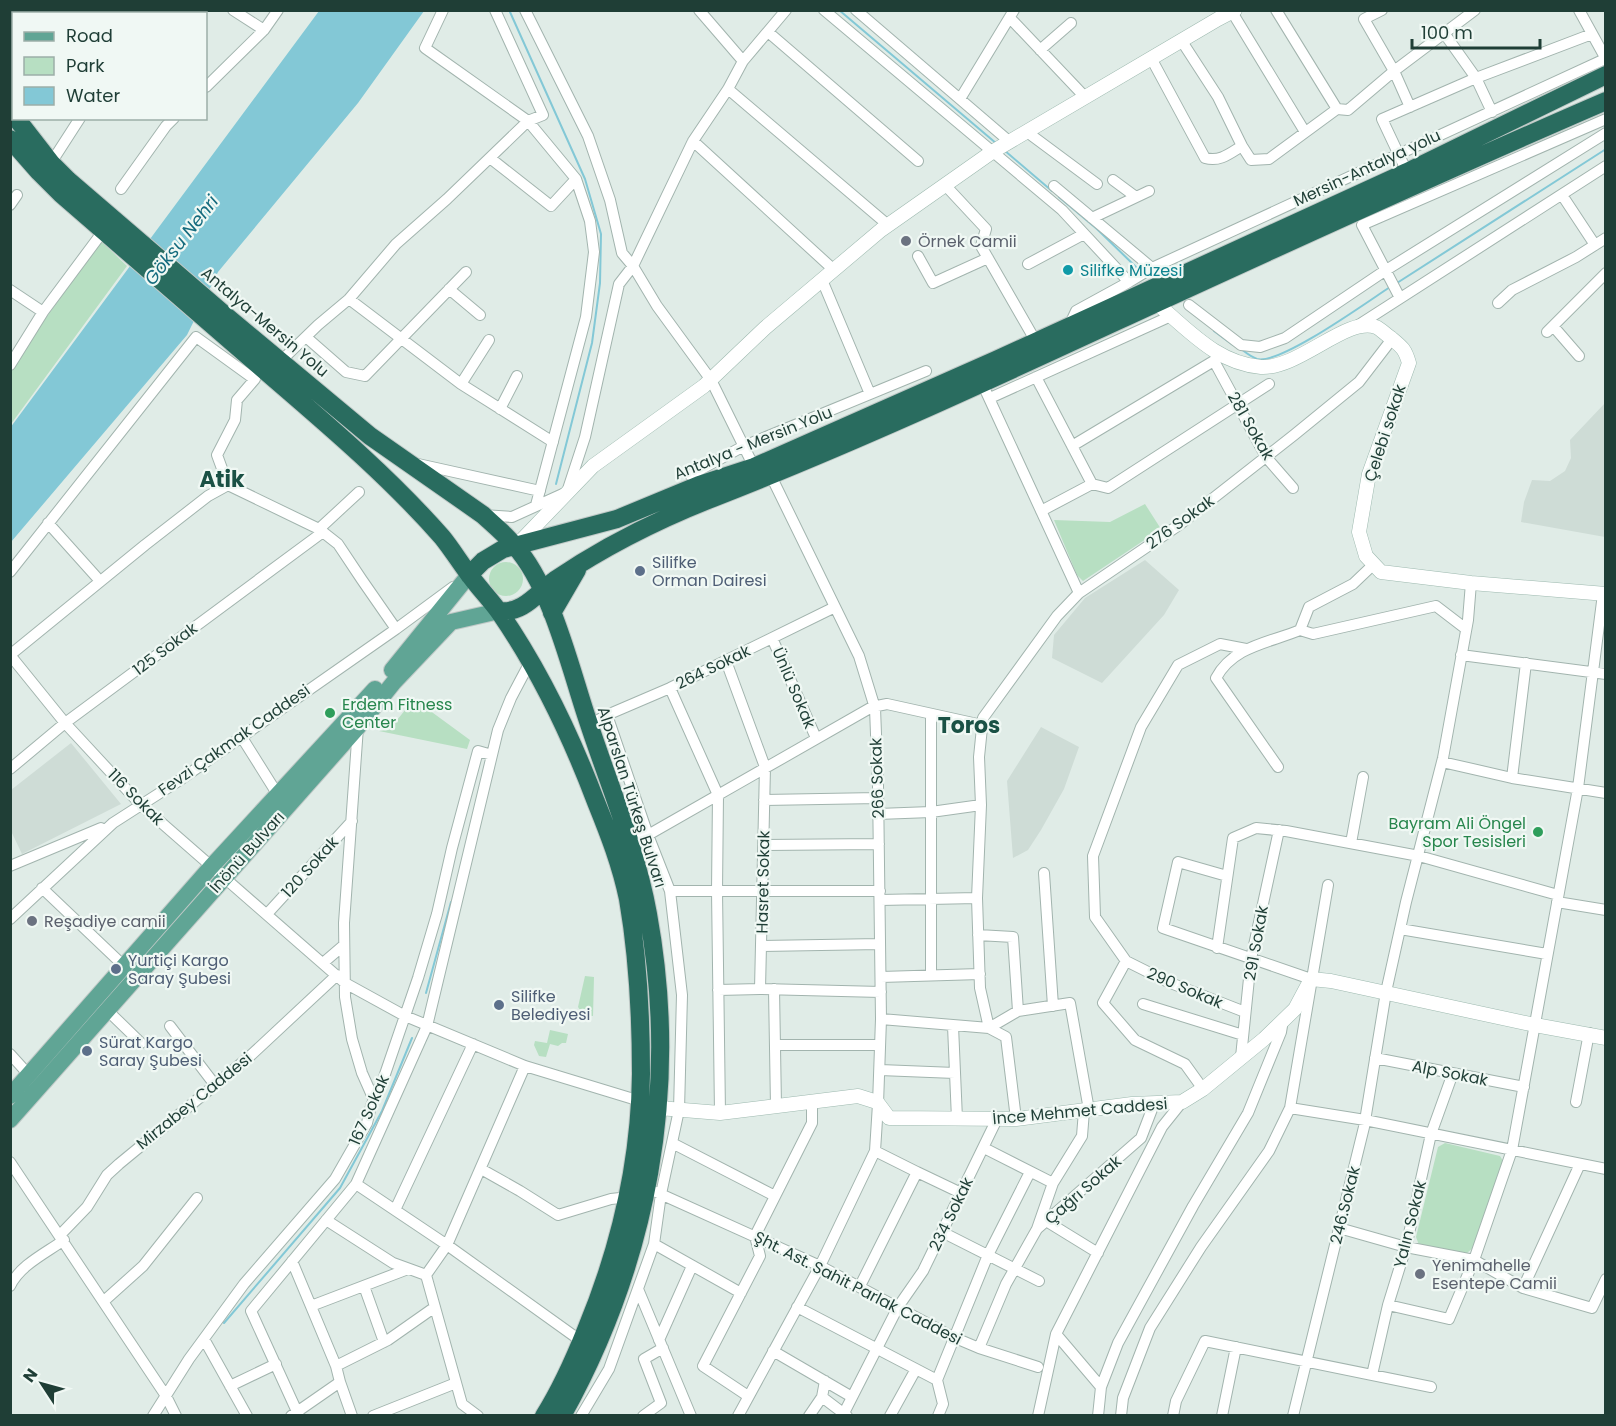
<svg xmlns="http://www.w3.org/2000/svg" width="1616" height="1426" font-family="Poppins,sans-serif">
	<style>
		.built { fill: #cedcd6 }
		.green { fill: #b7dfc2 }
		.water { fill: #83c8d6 }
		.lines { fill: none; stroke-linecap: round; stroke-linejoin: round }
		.stream { stroke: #83c8d6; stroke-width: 2 }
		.street-casing { stroke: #a2b4ae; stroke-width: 12 }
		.secondary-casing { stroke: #9db9af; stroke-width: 15 }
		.primary-casing { stroke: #c0c9c7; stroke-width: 18 }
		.highway-casing { stroke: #c0c9c7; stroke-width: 20 }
		.street { stroke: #fff; stroke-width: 10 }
		.secondary { stroke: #fff; stroke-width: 14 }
		.primary { stroke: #60a595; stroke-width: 16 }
		.highway { stroke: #296c5f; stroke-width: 18 }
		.worship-dot { fill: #6b7280; stroke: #f0f8f4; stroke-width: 2 }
		.culture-dot { fill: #0f9aa8; stroke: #f0f8f4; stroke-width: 2 }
		.service-dot { fill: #5c6f8a; stroke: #f0f8f4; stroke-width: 2 }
		.leisure-dot { fill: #2e9e5b; stroke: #f0f8f4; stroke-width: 2 }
		.labels { text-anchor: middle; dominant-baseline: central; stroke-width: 4.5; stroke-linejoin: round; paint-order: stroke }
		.street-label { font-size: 16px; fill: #1f3e36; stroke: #f0f8f4 }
		.worship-label { font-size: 16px; fill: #5b616d; stroke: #f0f8f4; text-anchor: start }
		.culture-label { font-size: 16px; fill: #0d838f; stroke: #f0f8f4; text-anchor: start }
		.service-label { font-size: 16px; fill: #4e5e75; stroke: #f0f8f4; text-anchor: start }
		.leisure-label { font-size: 16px; fill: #27864d; stroke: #f0f8f4; text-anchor: start }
		.water-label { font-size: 18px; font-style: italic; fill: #156b7e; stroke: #f0f8f4 }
		.district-label { font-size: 22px; font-weight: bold; fill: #1a5145; stroke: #f0f8f4 }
	</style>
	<rect width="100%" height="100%" fill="#e0ece7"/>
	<path class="built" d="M1605,403V537L1521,522L1524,502L1532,480L1550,481L1565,471L1571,458L1570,440Z
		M1145,560L1179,590L1164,615L1102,683L1052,658L1054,635L1085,598Z
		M1041,727L1079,747L1064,789L1041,830L1028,850L1013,858L1007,781Z
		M71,743L121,804L22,854L11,831V790Z"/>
	<path class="green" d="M101,241L127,266L11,424V371L28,343Z
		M1145,504L1161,529L1083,581L1077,575L1054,520L1110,522Z
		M489 579a17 17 0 1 1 34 0a17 17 0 1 1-34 0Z
		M414,699L470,740L467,749L379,731L389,730Z
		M585,976L594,977L593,1016L583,1015L578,1007Z
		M550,1030L568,1034L566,1043H562L558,1046L550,1044L546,1057L539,1056L534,1045L535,1041L547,1043Z
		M1445,1143L1500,1156L1505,1164L1476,1245L1466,1254L1419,1245L1416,1237L1438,1147Z"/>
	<path class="water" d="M319,11H424L358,103L218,272L187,335L11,542L10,428Z"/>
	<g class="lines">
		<path class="stream" d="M839,10L997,144
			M510,12L585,179L601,234L600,283L592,343L556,484
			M1004,150L1052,191
			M1059,197L1097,229L1138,269
			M1397,283L1606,149
			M1214,331L1233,345
			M1241,349C1245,352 1251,357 1257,359C1280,365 1367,302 1390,287
			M426,993L451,902
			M224,1323L340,1188L382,1111L412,1038"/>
		<defs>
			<path id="street" d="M233,10L264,30
				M443,10L425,48L528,121L576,179L590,221L594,252L586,317L536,505
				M525,10L588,136L610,200L622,253L633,266L657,306L711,380L754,467
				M699,10L743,61
				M824,10L1062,210L1129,282L1152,268L1605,59
				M856,10L1010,142
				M1276,10L1337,109
				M1382,10L1364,19L1394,71L1410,107
				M1579,10L1606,59
				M1232,12L1305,132
				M154,14L156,10
				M1010,18L1085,97
				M768,32L918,161
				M1444,33L1476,78L1492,112
				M1181,40L1218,97L1242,146L1251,160L1269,159L1337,109L1348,110L1394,71L1475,10
				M1040,50L1071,23
				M1151,58L1205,158C1220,162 1229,154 1242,146
				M206,87L264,30L278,10
				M728,89L888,225
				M960,99L1014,10
				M1027,132L1097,184
				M693,141L834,270
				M490,158L551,206L576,179
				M51,163L80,118
				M1407,172L1382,119L1476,78L1592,34
				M1113,180L1136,197
				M945,185L986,229L981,246L1031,333
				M1054,186L1152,268
				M121,189L166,126L174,118
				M1562,195L1595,245
				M10,205L17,195
				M1092,218L1149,191
				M918,256L933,283L988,258
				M1028,264L1084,234
				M822,280L870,394
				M449,289L480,315
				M10,290L43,312
				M1400,298L1362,225L1606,119
				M349,299L461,384L553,442
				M1498,303L1512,290L1576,257L1606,238
				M1189,305L1241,345L1260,347L1285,338L1383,272L1606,133
				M1069,326L1076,311L1129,282
				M1357,326L1606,166
				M1553,326L1579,356
				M1547,332L1606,273
				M306,337L346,372L365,376L466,272
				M284,358L318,325L349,299L396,244L447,199L528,121L543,115L495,10
				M1214,361L1266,457L1293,488
				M10,365L43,312L104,230
				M1036,377L1092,484
				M982,383L1079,593
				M461,384L489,340
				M990,398L1171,316
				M500,409L517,376
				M1072,446L1222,356
				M418,464L540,491
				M690,475L744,446L926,371
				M228,485L217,455L235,420L237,400L255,379
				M1041,511L1092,484L1108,488L1269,384
				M483,515L512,517L567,492L585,437L619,284L633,266L693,141L728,89L743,61L786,10
				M48,523L100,581
				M319,529L359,492
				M1374,564L1353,584L1309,607L1300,630L1313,634L1436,606L1466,629
				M10,572L196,337L254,379
				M396,629L362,580L338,544L319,529L228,485L208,496L145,545L10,655L65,723L140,804L345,983L405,1016L525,1066L640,1101
				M772,638L816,738
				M1461,655L1606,674
				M726,661L765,767L760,989L881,992
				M670,688L718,795L717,891L720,1113
				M589,725L607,715L670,688L835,607
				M358,727L344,923L345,997L352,1039L362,1073L374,1100
				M241,736L278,795
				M1442,762L1512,778L1606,793
				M1278,767L1216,678C1233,646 1269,643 1300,630
				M10,769L65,723L323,532
				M1512,778L1526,663
				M764,800L878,798
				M878,814L931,812L981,805
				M630,843L648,835L872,707L887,704L982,725
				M1351,843L1363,777
				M764,845L879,844
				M10,866L101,828
				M1044,873L1053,1006
				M1227,876L1178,862L1163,928L1311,979
				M42,888L124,966
				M670,891H880
				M880,900L977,898
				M1557,902L1606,910
				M267,914L352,821
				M10,919L113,823L180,780L396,629L453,587
				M1400,929L1547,954
				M978,935L1013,937L1018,1011
				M761,946L880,944
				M1217,948L1233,838L1256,828L1286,831L1419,856L1558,895
				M1126,961L1103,1003L1135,1040L1185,1064L1203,1089
				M323,963L344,945
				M931,975V714
				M881,977L980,974
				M774,989L776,1106
				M718,990L760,989
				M1143,1004L1243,1035
				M107,1010L141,1043
				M1245,1012L1168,982L1126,961L1095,917L1093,856L1141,727L1178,665L1220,644L1246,649
				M881,1019L989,1028L1018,1011L1070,1003L1089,1110
				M170,1026L215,1085
				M953,1026L957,1119
				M775,1045H880
				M10,1054L29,1075
				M1241,1057L1251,959L1279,830
				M1375,1058L1524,1087
				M880,1070L955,1073
				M1576,1102L1589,1033
				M1290,1108L1365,1120L1606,1169
				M1016,1119L1006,1037L989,1028L980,988L977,898L981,805L979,757L983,718L1057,616L1079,593L1179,525L1294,435L1359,382L1392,339
				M672,1143L775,1196
				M984,1148L1053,1183L1037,1229L1141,1138L1154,1104
				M10,1162L166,1396L176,1416
				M481,1169L520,1191L558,1215L611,1199L629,1197
				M917,1172L961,1193
				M1053,1183L1082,1136L1084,1111
				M356,1184L447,1245L581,1341
				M656,1192L820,1266L953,1337L979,1348L1038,1367
				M395,1210L473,1044
				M326,1220L393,1263L426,1275
				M1046,1221L1098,1253
				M1339,1228L1406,1247L1474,1260L1523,1288L1592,1308L1606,1279
				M942,1232L1039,1281
				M60,1235L87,1207L107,1175L119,1164L249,1057L337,975
				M654,1244L741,1293
				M292,1261L336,1366L388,1340L435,1307
				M10,1286C20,1265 46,1253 64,1240
				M364,1286L384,1342
				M860,1286L917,1172L875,1151
				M1523,1288L1580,1164
				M638,1289L691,1416
				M104,1301L143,1266L197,1198
				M1388,1305L1449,1319L1474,1260L1512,1150L1578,788L1603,594
				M311,1306L408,1269
				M797,1307L937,1380
				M1056,1334L1101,1387L1098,1416
				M204,1339L247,1416
				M659,1340L692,1266
				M979,1348L1006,1284L1037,1229
				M773,1351L852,1397
				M1372,1375L1388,1305L1406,1247L1431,1134L1453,1073
				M340,1382L352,1416
				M230,1386L276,1364
				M1101,1387L1118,1343L1193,1206L1248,1113L1281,1032L1283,1020
				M748,1396L703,1366L760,1256L755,1236L812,1123V1101
				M822,1397L847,1416
				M844,1413L898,1307L923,1271L997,1119
				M153,1416L189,1359L244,1284L335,1179L367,1123L371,1106L383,1080L418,978L437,914L452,848L478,751L492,755
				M291,1416L340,1382L336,1366
				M299,1416L251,1311L356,1184L427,1026L498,730L511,698L530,662
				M373,1416L456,1383
				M478,1416L462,1404L426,1275L447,1245L525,1066
				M581,1416L609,1369L654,1244L661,1194L679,1110L682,995L670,891L648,835L607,715
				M643,1416L661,1403L644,1359L663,1348
				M738,1416L820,1266L875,1151L878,1104L881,1019L878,786L875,708L859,656L771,476
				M809,1416L822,1397L825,1381
				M890,1416L916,1369
				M938,1416L943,1404L937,1380L988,1255L1030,1172
				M1038,1416L1056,1334L1162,1127L1182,1102
				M1121,1416L1123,1398L1150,1328L1201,1247L1269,1151L1290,1108L1328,885
				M1173,1416L1176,1401L1205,1341L1431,1387
				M1222,1416L1236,1347
				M1293,1416L1364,1127L1386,992L1406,902L1443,758L1468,620L1471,583"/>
			<path id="secondary" d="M1156,303C1189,330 1216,363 1261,367C1299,369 1347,316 1376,327C1381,329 1386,335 1391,338C1402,347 1405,349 1409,363L1369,474L1359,532L1366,556L1381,572L1471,583L1606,594
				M517,545L593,466L704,386L765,328L881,230L992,152L1218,19L1235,10
				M659,1108L720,1113L858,1096L877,1102L889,1118L1016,1119L1132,1104L1182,1102L1203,1089L1264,1039L1295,1009L1311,979L1331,981L1535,1025L1606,1038"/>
			<path id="primary" d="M392,670L469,575
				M10,1096L211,867L375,689
				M10,1120L358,727L394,682L451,622L499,611"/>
			<path id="highway" d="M16,118L51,163L68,180L225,315L370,436L483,515C494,525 505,534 514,545C552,587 570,668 588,721C609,785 636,848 648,914C680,1089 648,1261 562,1416
				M10,139L39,172L61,194C124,248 186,303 249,357C316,415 384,471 442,537C451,548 459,561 468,573C478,587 490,599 500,613C540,671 571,736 596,802C609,834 621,865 628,899C638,957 641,1015 641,1074C640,1164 620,1248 586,1330C574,1360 561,1389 544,1416
				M469,575L483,561L503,549L617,519L699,485L754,467L813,441L996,360L1407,172L1606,75
				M499,611C523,614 537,593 555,580C605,546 657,520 713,498C862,440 1007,372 1152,305C1302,236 1453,167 1606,101
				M552,613L577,570"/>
		</defs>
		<use href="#street" class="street-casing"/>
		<use href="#secondary" class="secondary-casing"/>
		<use href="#primary" class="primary-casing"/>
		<use href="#highway" class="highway-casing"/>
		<use href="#street" class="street"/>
		<use href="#secondary" class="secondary"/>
		<use href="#primary" class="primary"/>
		<use href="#highway" class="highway"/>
	</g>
	<g class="worship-dot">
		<circle cx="906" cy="241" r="6"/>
		<circle cx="32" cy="921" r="6"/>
		<circle cx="1420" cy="1274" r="6"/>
	</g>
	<circle class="culture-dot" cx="1068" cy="270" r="6"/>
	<g class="service-dot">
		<circle cx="640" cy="571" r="6"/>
		<circle cx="116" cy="969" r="6"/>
		<circle cx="499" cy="1005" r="6"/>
		<circle cx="87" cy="1051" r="6"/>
	</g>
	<g class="leisure-dot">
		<circle cx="330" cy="713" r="6"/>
		<circle cx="1538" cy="832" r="6"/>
	</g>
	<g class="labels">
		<g class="street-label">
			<text transform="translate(1367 168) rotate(-25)">Mersin-Antalya yolu</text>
			<text transform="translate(265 322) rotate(40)">Antalya-Mersin Yolu</text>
			<text transform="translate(1251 426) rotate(60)">281 Sokak</text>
			<text transform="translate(1385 433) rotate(-72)">Çelebi sokak</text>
			<text transform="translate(753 443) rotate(-22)">Antalya - Mersin Yolu</text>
			<text transform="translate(1180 522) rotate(-36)">276 Sokak</text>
			<text transform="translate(165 649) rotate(-37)">125 Sokak</text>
			<text transform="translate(713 667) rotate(-26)">264 Sokak</text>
			<text transform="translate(794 688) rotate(67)">Ünlü Sokak</text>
			<text transform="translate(234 740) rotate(-35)">Fevzi Çakmak Caddesi</text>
			<text transform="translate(877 778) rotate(-92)">266 Sokak</text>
			<text transform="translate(136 797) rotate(45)">116 Sokak</text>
			<text transform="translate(632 797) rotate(72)">Alparslan Türkeş Bulvarı</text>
			<text transform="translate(247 852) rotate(-48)">İnönü Bulvarı</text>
			<text transform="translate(310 867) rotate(-48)">120 Sokak</text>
			<text transform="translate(763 882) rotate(-89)">Hasret Sokak</text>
			<text transform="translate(1256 943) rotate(-80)">291 Sokak</text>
			<text transform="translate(1185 988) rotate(23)">290 Sokak</text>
			<text transform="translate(1450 1073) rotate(11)">Alp Sokak</text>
			<text transform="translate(194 1101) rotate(-39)">Mirzabey Caddesi</text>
			<text transform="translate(369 1110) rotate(-66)">167 Sokak</text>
			<text transform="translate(1080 1111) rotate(-5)">İnce Mehmet Caddesi</text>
			<text transform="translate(1083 1190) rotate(-41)">Çağrı Sokak</text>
			<text transform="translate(1345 1205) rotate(-76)">246.Sokak</text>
			<text transform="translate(951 1214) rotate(-64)">234 Sokak</text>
			<text transform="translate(1410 1224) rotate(-76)">Yalın Sokak</text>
			<text transform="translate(858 1288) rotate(27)">Şht. Ast. Sahit Parlak Caddesi</text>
		</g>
		<g class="worship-label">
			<text x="918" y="241">Örnek Camii</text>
			<text x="44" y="921">Reşadiye camii</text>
			<text x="1432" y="1265">Yenimahelle<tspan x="1432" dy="18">Esentepe Camii</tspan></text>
		</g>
		<g class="culture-label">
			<text x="1080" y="270">Silifke Müzesi</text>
		</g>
		<g class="service-label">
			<text x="652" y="562">Silifke<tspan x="652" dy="18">Orman Dairesi</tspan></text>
			<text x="128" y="960">Yurtiçi Kargo<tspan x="128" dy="18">Saray Şubesi</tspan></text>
			<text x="511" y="996">Silifke<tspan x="511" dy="18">Belediyesi</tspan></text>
			<text x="99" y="1042">Sürat Kargo<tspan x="99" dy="18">Saray Şubesi</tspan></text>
		</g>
		<g class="leisure-label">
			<text x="342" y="704">Erdem Fitness<tspan x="342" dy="18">Center</tspan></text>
			<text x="1526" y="823" text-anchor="end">Bayram Ali Öngel<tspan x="1526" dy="18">Spor Tesisleri</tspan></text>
		</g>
		<g class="water-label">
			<text transform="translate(181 240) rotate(-52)">Göksu Nehri</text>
		</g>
		<g class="district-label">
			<text x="222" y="479">Atik</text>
			<text x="969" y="725">Toros</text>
		</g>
	</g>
	<rect width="1616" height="1426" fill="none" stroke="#1f3e36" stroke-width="24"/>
	<rect x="12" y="12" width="195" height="108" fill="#f0f8f4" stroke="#9caea8" stroke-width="1.5"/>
	<rect x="24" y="32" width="30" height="9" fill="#60a595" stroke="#9caea8" stroke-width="1.5"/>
	<text x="66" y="42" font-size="18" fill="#1f3e36">Road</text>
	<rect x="24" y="57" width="30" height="18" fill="#b7dfc2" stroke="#9caea8" stroke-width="1.5"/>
	<text x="66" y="72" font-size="18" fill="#1f3e36">Park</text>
	<rect x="24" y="87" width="30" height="18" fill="#83c8d6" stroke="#9caea8" stroke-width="1.5"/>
	<text x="66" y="102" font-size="18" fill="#1f3e36">Water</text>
	<g transform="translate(42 1384) rotate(306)" stroke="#f0f8f4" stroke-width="4.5" paint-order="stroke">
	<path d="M0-4.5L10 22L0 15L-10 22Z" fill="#1f3e36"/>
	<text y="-9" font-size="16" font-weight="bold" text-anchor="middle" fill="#1f3e36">N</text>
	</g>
	<path d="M1412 39v9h128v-9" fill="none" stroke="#1f3e36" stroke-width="3"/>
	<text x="1421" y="39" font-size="18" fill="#1f3e36" stroke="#f0f8f4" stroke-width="4.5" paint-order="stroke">100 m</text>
</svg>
